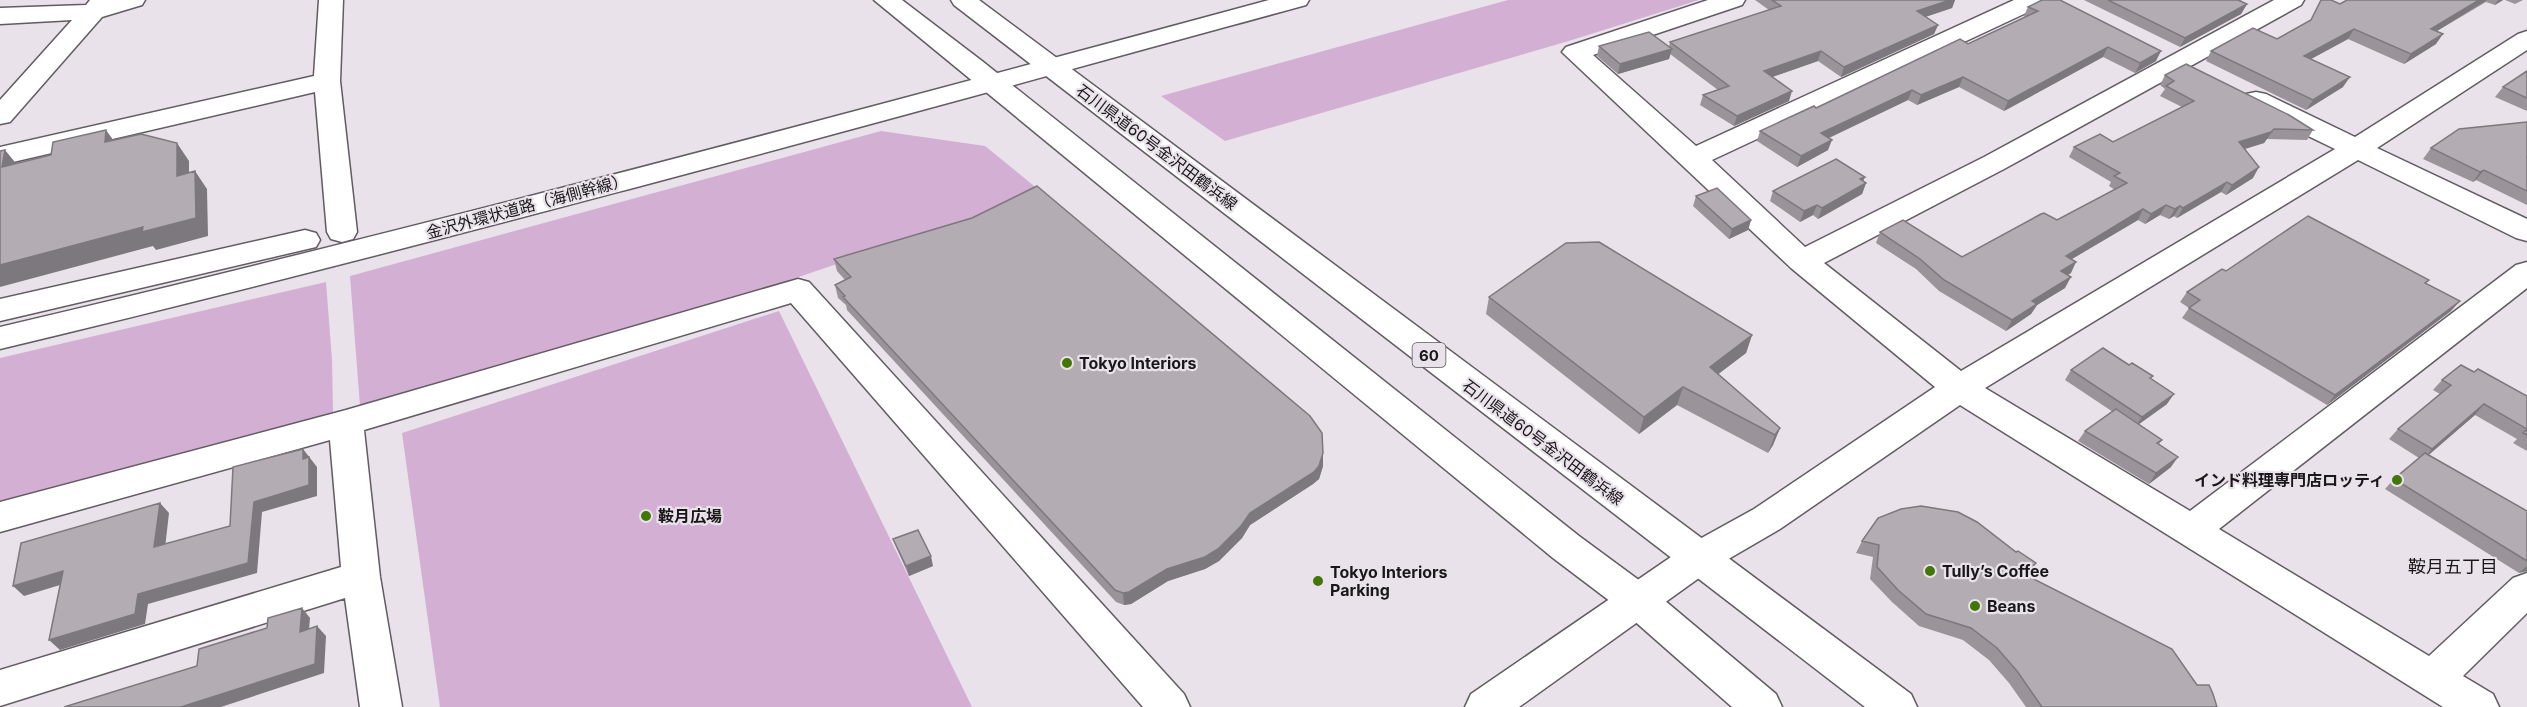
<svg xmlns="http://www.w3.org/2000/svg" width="2527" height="707" font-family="Inter,'Noto Sans JP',sans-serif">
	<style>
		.green { fill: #d2afd3 }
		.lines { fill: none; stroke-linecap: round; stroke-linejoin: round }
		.minor-casing { stroke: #625b62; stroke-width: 3 }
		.major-casing { stroke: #625b62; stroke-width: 3 }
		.minor { fill: #fff; fill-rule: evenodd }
		.major { fill: #fff; fill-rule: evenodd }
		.wall { fill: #9a949a }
		.shaded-wall { fill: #7d787d }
		.building { fill: #b3acb3; stroke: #7d787d; stroke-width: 1.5 }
		.poi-dot { fill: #417707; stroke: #eae2ea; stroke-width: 2 }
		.labels { text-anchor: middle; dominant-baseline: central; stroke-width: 4.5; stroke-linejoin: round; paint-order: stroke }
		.shield { fill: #eae2ea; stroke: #585458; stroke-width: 1.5 }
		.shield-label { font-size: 15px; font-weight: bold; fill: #1a171a }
		.street-label { font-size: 16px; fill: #1a171a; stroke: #eae2ea }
		.poi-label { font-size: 16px; font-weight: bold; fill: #1a171a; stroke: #eae2ea; text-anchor: start }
		.neighbourhood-label { font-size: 18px; fill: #1a171a; stroke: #eae2ea }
	</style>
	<rect width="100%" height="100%" fill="#eae2ea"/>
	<path class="green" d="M1508,0H1699L1572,40L1225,141L1161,96Z
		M881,131L985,146L1044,194L763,289L360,406L350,276Z
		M326,282L332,360L333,412L217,448L0,505V358Z
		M779,311L972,707H440L402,433Z"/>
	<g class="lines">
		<defs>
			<path id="minor" d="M90,0H145L142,5L102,17L10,122L0,124V100L72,20L0,24V8L86,5Z
				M319,0H343L340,81L357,232L353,239L342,242L331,239L327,232L315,92L0,165V147L314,76Z
				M1269,0H1309L1306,5C872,124 438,244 0,349V327C425,227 847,114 1269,0Z
				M1708,0H1745L1742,5L1593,55L1696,146L2014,0H2046L2043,5L1712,160L1805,247L1984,157L2274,0H2304L2301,5L2004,169L1824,263L1961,371L2335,149L2246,106L2242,100L2246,94L2256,92L2266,94L2355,137L2518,34L2527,31V50L2377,148L2527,219V241L2516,238L2358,160L1985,388L2190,511L2516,265L2527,262V288L2219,529L2429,656L2513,578L2527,573V613L2463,676L2493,694L2499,707H2443L1960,405L1780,529L1713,568L1519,707H1465L1471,694L1687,546L1754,509L1935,387L1791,268L1562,52L1566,47Z
				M305,230L316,233L320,240L316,247L0,321V299Z
				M798,279L809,282L1184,694L1190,707H1143L791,303L364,430L380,577L402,707H360L345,598L0,706V670L341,567L330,440L0,532V502L346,410Z"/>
			<path id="major" d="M874,0H902L982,61L1579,536L1651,589L1776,694L1782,707H1732L1623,611L1553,558Z
				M951,0H979L1911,694L1917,707H1865L954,5Z"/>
		</defs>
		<use href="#minor" class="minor-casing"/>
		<use href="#major" class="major-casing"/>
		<use href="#minor" class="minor"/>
		<use href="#major" class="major"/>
	</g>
	<path class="wall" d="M1755,0H1955L1952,8L1925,17L1938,25L1934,34L1841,77L1818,61L1772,77L1789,101L1734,126L1700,105L1703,95L1718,90L1670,54L1669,59L1618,74L1597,56L1599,46L1669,47L1670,42L1769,10Z
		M2084,0H2242L2240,1L2247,4L2241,14L2180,47Z
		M2321,0L2340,4L2347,0H2503L2495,5L2486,2L2437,31L2436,44L2404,64L2348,39L2311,59L2343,87L2306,110L2206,61L2211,51L2277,39L2310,21Z
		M2505,0H2523L2515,4Z
		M2028,7L2156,61L2135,73L2103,57L2004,111L1959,87L1917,105L1908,100L1829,138L1828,150L1797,167L1757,141L1760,131L1968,44L2025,17L2024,16Z
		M2527,71V111L2495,97L2503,87Z
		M2165,75L2313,130L2307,140L2267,139L2264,143L2244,149L2253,178L2226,195L2221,192L2177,218L2174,216L2169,219L2160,215L2145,224L2138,220L2072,259L2071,273L2067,275L2065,288L2037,305L2031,314L2006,331L1939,291L1916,269L1876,243L1880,232L1962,257L2057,220L2115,190L2109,186L2111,182L2069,157L2074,147L2113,142L2182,107L2160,96L2165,89L2160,85Z
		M2527,122V205L2476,180L2473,182L2423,159L2431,148Z
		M1863,181L1866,183L1862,194L1818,219L1813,215L1800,222L1770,201L1773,191Z
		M1696,196L1751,220L1748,230L1729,239L1693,206Z
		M834,259L1323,466L1319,479L1313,484L1250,525L1242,538L1219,561L1205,569L1168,581L1131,604L1124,605L1116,602L847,310L846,305L838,298L835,285L845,280L837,271Z
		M2226,271L2429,280L2426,283L2451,311L2327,405L2182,318L2189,308L2180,302L2187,292Z
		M1489,297L1752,335L1746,353L1718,374L1780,428L1773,445L1768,453L1677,405L1639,434L1486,314Z
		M2129,365L2153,376L2151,379L2167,404L2139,424L2162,440L2159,444L2171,467L2149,484L2078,441L2085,431L2113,412L2065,380L2071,370Z
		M2474,372L2527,396V451L2513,443L2517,439L2475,415L2428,454L2527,511V571L2519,573L2385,489L2394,479L2419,458L2389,439L2398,429L2440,394L2433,390L2442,380Z
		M893,539L933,566L909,576L897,549Z
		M1862,541L2027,576L2197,685L2217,707H2026L2009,683L1989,660L1963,640L1919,626L1892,602L1870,579L1873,557L1856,553Z"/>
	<path class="shaded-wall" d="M1950,0H1955L1952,8L1913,21L1917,11Z
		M2479,0H2487L2424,39L2431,29Z
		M2498,0H2503L2495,5Z
		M2247,4L2241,14L2180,47L2185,38Z
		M1938,25L1934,34L1841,77L1844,67Z
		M2354,29L2348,39L2298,66L2304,56Z
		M2443,34L2436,44L2404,64L2411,54Z
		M2108,47L2103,57L2004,111L2008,101Z
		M1672,49L1669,59L1618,74L1620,64Z
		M1821,51L1818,61L1761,81L1764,71Z
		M2161,51L2156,61L2135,73L2140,63Z
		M1963,77L1959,87L1917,105L1921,95Z
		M2350,77L2343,87L2306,110L2313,100Z
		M1912,90L1908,100L1818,143L1821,133Z
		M1792,91L1789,101L1734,126L1737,116Z
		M2274,129L2264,143L2232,153L2239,142Z
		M106,130L119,148L105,142Z
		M1832,140L1828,150L1797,167L1801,156Z
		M177,143L189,161V194L177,176Z
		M5,150L19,167H2Z
		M2259,167L2253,178L2226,195L2232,185Z
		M2484,170L2476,180L2473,182L2480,172Z
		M195,171L207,189L208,236L156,250L153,246L0,287V265L143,227Z
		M1865,177L1861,186L1866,183L1862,194L1818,219L1822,208L1860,179Z
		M2227,182L2221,192L2177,218L2183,208Z
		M1817,205L1813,215L1800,222L1804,211Z
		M2166,205L2160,215L2145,224L2151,214Z
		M2180,206L2174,216L2169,219L2175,209Z
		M2143,209L2138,220L2060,266L2066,256Z
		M1751,220L1748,230L1729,239L1732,229Z
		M2076,262L2071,273L2056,282L2061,271Z
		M2071,277L2065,288L2037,305L2031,314L2006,331L2012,320L2032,301Z
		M2460,301L2451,311L2327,405L2335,395Z
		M1752,335L1746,353L1704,385L1710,367Z
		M1683,387L1677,405L1639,434L1644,417Z
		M2174,394L2167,404L2135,427L2142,417Z
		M2484,404L2475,415L2423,460L2432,449Z
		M1780,428L1773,445L1768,453L1775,435Z
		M303,449L317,467V496L262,512L257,573L148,604L145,624L60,650L49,640L138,594L248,563L254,502L303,459Z
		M1323,453V466L1319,479L1313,484L1250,525L1242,538L1219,561L1205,569L1168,581L1131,604L1124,605L1123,593L1167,569L1250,513Z
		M2178,457L2171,467L2149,484L2156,473Z
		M160,503L169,513L164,557L154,547Z
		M931,556L933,566L909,576L906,566Z
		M2036,563L2028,575L2016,586L2024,574Z
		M2527,566V571L2519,573Z
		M63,571L73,581L24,596L13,586Z
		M302,608L310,618L308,642L300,632Z
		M317,626L326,636L324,673L221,707H181Z"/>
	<path class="building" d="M1772,0H1950L1917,11L1938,25L1844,67L1821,51L1764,71L1792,91L1737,116L1703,95L1729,86L1670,42L1781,6Z
		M2042,0H2060L2161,51L2140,63L2108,47L2008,101L1963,77L1921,95L1912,90L1821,133L1832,140L1801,156L1760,131L1814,106L1816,108L1960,39L1968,44L2038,11L2028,7Z
		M2108,0H2238L2247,4L2185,38Z
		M2321,0H2331L2340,4L2347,0H2479L2431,29L2443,34L2411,54L2354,29L2304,56L2350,77L2313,100L2211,51L2253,28L2277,39L2311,20Z
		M1649,32L1672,49L1620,64L1599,46Z
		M2186,64L2289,115L2313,130L2274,129L2271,132L2239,142L2259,167L2232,185L2227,182L2183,208L2180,206L2175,209L2166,205L2151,214L2143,209L2066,256L2076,262L2061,271L2071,277L2032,301L2037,304L2012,320L1944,280L1920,259L1880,232L1903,220L1962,257L2041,214L2044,213L2057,220L2127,183L2114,176L2120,173L2074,147L2100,134L2113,142L2194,101L2166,86L2174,81L2165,75Z
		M2527,71V98L2503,87Z
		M2527,122V157H2526H2527V191L2484,170L2480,172L2431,148L2459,129Z
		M106,130L105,142L141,134L177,143V176L195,171L196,218L142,232L143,227L0,265V151L5,150L2,167L51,155L53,142Z
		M1836,159L1865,177L1860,179L1866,183L1822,208L1817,205L1804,211L1773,191Z
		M1037,186L1310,416L1322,433L1323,453L1319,466L1314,472L1250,513L1241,526L1218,549L1205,557L1167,569L1129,592L1123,593L1115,590L843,297L845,296L835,285L851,277L834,259L972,218Z
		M1717,188L1751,220L1732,229L1696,196Z
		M2308,216L2429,280L2425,283L2460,301L2335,395L2189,308L2200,300L2187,292L2222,269L2226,271Z
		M1599,242L1752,335L1710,367L1780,428L1775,435L1683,387L1644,417L1489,297L1566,243Z
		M2103,348L2129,365L2132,363L2153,376L2150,378L2174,394L2142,417L2071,370Z
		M2461,365L2474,372L2478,369L2527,396V429L2484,404L2432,449L2398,429L2451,385L2442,380Z
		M2116,409L2162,440L2157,443L2178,457L2156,473L2085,431Z
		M2527,429V435L2523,433Z
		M303,449V459L309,457V485L254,502L248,563L138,594L135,614L49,640L63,571L13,586L21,543L160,503L154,547L230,526L233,467Z
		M2425,453L2527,511V561L2394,479Z
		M1921,506L1958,512L1977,522L2016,552L2018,551L2036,563L2024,574L2172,649L2197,685H2209L2213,694L2217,707H2042L2017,671L1997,648L1971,628L1926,614L1898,590L1877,567L1879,545L1862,541L1878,518L1901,509Z
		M918,530L931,556L906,566L893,539Z
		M302,608L300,632L317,626L315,664L181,707H64L197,666L199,649L267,628L268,618Z"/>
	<g class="poi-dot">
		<circle cx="1067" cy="363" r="6"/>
		<circle cx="2397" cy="480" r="6"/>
		<circle cx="646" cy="516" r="6"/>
		<circle cx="1930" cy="571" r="6"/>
		<circle cx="1318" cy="581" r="6"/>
		<circle cx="1975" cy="606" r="6"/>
	</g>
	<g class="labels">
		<rect class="shield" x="1412.5" y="343" width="33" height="24" rx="4.5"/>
		<g class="shield-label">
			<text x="1429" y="355">60</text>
		</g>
		<g class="street-label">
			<text transform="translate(1157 147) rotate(37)">石川県道60号金沢田鶴浜線</text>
			<text transform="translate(527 206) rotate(-15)">金沢外環状道路（海側幹線）</text>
			<text transform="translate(1543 442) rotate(37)">石川県道60号金沢田鶴浜線</text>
		</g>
		<g class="poi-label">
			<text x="1079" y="363">Tokyo Interiors</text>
			<text x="2385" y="480" text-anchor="end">インド料理専門店ロッティ</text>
			<text x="658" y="516">鞍月広場</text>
			<text x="1942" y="571">Tully’s Coffee</text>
			<text x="1330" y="572">Tokyo Interiors<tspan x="1330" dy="18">Parking</tspan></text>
			<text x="1987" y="606">Beans</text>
		</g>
		<g class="neighbourhood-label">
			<text x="2453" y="566">鞍月五丁目</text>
		</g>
	</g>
</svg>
